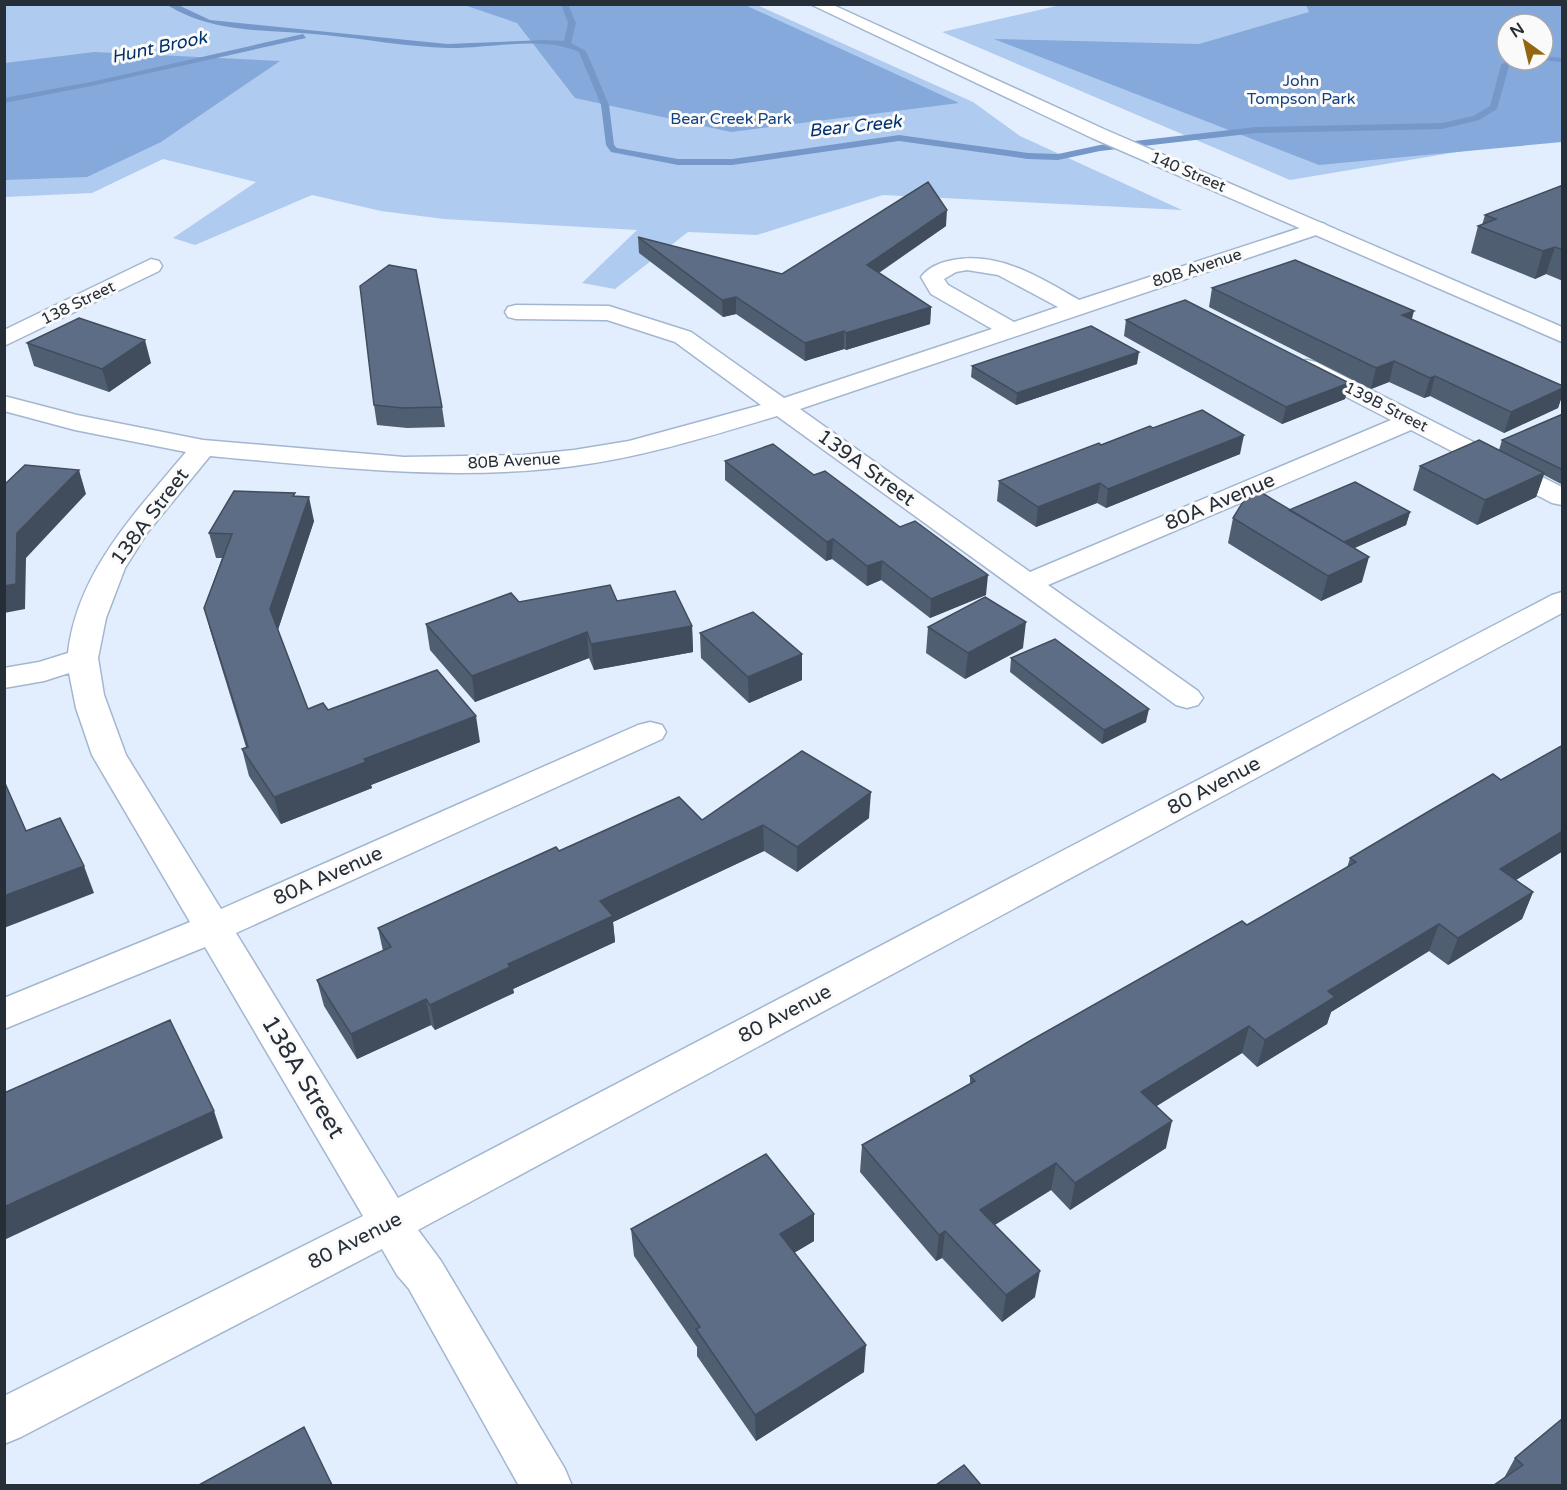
<svg xmlns="http://www.w3.org/2000/svg" width="1567" height="1490" font-family="'Varela Round',sans-serif">
	<style>
		.green { fill: #b0cbf0; fill-rule: evenodd }
		.forest { fill: #85a9da; fill-rule: evenodd }
		.lines { fill: none; stroke-linecap: round; stroke-linejoin: round }
		.stream { fill: #7598c9; fill-rule: evenodd }
		.minor-casing { stroke: #a3b6d0; stroke-width: 3 }
		.secondary-casing { stroke: #a3b6d0; stroke-width: 3 }
		.minor { fill: #fff; fill-rule: evenodd }
		.secondary { fill: #fff; fill-rule: evenodd }
		.wall { fill: #505e72 }
		.shaded-wall { fill: #414c5d }
		.building { fill: #5d6d85; stroke: #414c5d; stroke-width: 1.5 }
		.labels { text-anchor: middle; dominant-baseline: central; stroke-width: 6; stroke-linejoin: round; paint-order: stroke }
		.far-park-label { font-size: 16px; fill: #14427e; stroke: #fafafa }
		.far-street-label { font-size: 16px; fill: #262e38; stroke: #fafafa }
		.far-water-label { font-size: 18px; font-style: italic; fill: #00316b; stroke: #fafafa }
		.street-label { font-size: 20px; fill: #262e38; stroke: #fafafa }
		.near-street-label { font-size: 24px; fill: #262e38; stroke: #fafafa }
	</style>
	<rect width="100%" height="100%" fill="#e2eefe"/>
	<path class="green" d="M1065,4L1562,5L1523,141L1290,180L942,32ZM1507,24H1543V60H1507Z
		M4,5H757L973,102L1020,136L1182,210L883,195L757,235L688,232L615,289L582,283L637,230L444,219L381,211L312,195L195,245L173,238L256,182L163,159L92,193L5,197Z"/>
	<path class="forest" d="M464,5H745L959,103L731,132L575,98L517,23Z
		M1306,5H1562V142L1319,165L994,39L1199,44L1309,12ZM1507,24H1543V60H1507Z
		M94,52L280,61L161,142L87,177L5,180V63Z"/>
	<g class="lines">
		<path class="stream" d="M166,4H176L210,20L447,44L545,40L564,41L568,23L561,4H568L576,23L571,43L586,51L609,105L614,145L617,148L678,159H732L899,135L1028,153L1058,154L1100,145L1256,127L1442,123L1473,116L1490,106L1501,65L1508,60H1517L1509,66L1497,109L1479,120L1442,129L1256,133L1100,151L1058,160L1028,159L899,141L732,165H678L611,152L606,145L601,105L579,52C542,35 488,49 448,48C407,47 366,39 325,35C271,29 213,35 166,4Z
			M303,34L306,38L91,86L4,103V98L91,82Z
			M1543,56L1562,58V62L1542,60Z"/>
		<defs>
			<path id="minor" d="M1318,222L1325,224L1328,228L1325,232L800,409L1030,572L1391,420L1298,372L1295,367L1298,362L1307,360L1316,362L1562,487V505L1552,503L1411,430L1048,585L1198,691L1203,698L1198,705L1187,708L1176,705L777,416C710,436 643,457 574,466C452,482 331,467 210,456L147,533L125,568L106,618L98,658L104,695L126,755L221,909L638,725L650,722L662,725L666,732L662,739L236,933L398,1198L1552,595L1562,592V613L418,1230L441,1261L565,1469L572,1486H519L409,1289L397,1275L382,1249L21,1437L4,1444V1396L363,1216L205,947L4,1029V998L190,922L92,755L76,708L69,673L44,681L4,688V668L39,662L68,653C77,572 136,512 186,452L75,430L4,411V396L77,415L203,440L404,457L524,455L574,450L629,441L761,405L675,342L607,320L516,319L508,317L505,312L508,307L516,305L609,306L691,332L784,398L992,329L931,294L921,277C928,267 942,262 953,260C999,251 1041,278 1079,300ZM967,270L998,275L1058,307L1014,322L948,285L944,279L956,272Z
				M151,259L159,261L162,266L159,271L4,346V330Z"/>
			<path id="secondary" d="M810,4H831L1106,130L1562,327V342L1092,138Z"/>
		</defs>
		<use href="#minor" class="minor-casing"/>
		<use href="#secondary" class="secondary-casing"/>
		<use href="#minor" class="minor"/>
		<use href="#secondary" class="secondary"/>
	</g>
	<path class="wall" d="M1563,185V281L1546,274L1535,279L1471,253L1478,226L1482,225L1485,215Z
		M946,226L879,273L931,307L930,324L846,350L844,349L805,361L736,314L723,317L639,253L638,237L782,274Z
		M1212,288L1411,319L1563,386V393L1558,408L1504,433L1430,396L1424,398L1389,382L1371,389L1209,307Z
		M1126,320L1349,383L1345,399L1282,424L1124,336Z
		M27,343L151,363L109,392L34,366Z
		M1137,364L1016,405L971,377L972,366Z
		M374,405L442,407L445,427L407,428L377,425Z
		M1563,414V485L1544,475L1536,497L1477,525L1413,490L1420,466L1499,450L1502,440Z
		M1153,428L1240,454L1106,508L1097,503L1036,527L997,501L999,481L1101,445Z
		M725,461L814,475L986,595L930,618L881,580L867,586L832,559L826,561L725,480Z
		M295,496L314,521L278,630L308,709L328,710L480,742L371,785L372,788L281,824L249,776L242,749L246,747L211,633L204,608L222,558H216L209,533Z
		M1289,510L1410,512L1406,525L1354,548L1362,582L1321,601L1228,543L1233,518Z
		M617,601L692,626L693,652L594,670L589,658L475,702L430,650L426,624L519,602Z
		M928,627L1023,648L965,679L926,653Z
		M700,633L802,654V680L749,703L701,658Z
		M1011,658L1146,722L1102,744L1010,672Z
		M1563,745V851L1516,880L1533,892L1522,919L1448,965L1429,951L1331,1012L1327,1024L1257,1067L1242,1053L1156,1106L1166,1148L1070,1210L1051,1190L995,1225L1035,1297L1002,1322L942,1258L936,1261L860,1172L862,1145L970,1084V1076L1247,925L1347,868L1350,858L1501,780Z
		M869,818L797,872L764,851L613,922L615,942L513,989L514,993L435,1030L431,1025L357,1059L324,1006L317,980L383,951L378,928L559,851L702,820Z
		M814,1214V1241L794,1253L864,1372L756,1441L697,1356V1347L634,1256L631,1229Z
		M1515,1458L1563,1485L1504,1478Z"/>
	<path class="shaded-wall" d="M947,210L946,226L866,281L867,265Z
		M1555,247L1546,274L1535,279L1543,251Z
		M736,297V314L723,317L722,300Z
		M931,307L930,324L846,350V333Z
		M1414,311L1409,330L1402,315Z
		M844,331V349L805,361V343Z
		M145,340L151,363L109,392L102,369Z
		M1139,352L1137,364L1016,405L1017,393Z
		M1394,361L1389,382L1371,389L1376,368Z
		M1435,376L1430,396L1424,398L1430,378Z
		M1349,383L1345,399L1282,424L1286,407Z
		M1563,388V393L1558,408L1504,433L1511,412Z
		M1244,435L1240,454L1106,508L1108,489Z
		M79,470L86,494L26,558L25,609L4,613V586L17,533Z
		M1544,473L1536,497L1477,525L1485,500Z
		M1100,483L1097,503L1036,527L1038,507Z
		M309,497L314,521L276,635L270,609Z
		M1410,512L1406,525L1337,556L1340,543Z
		M833,539L832,559L826,561L827,542Z
		M1369,557L1362,582L1321,601L1328,576Z
		M882,561L881,580L867,586V566Z
		M988,575L986,595L930,618L931,599Z
		M1026,622L1023,648L965,679L968,653Z
		M692,626L693,652L594,670L591,644Z
		M587,632L589,658L475,702L472,676Z
		M802,654V680L749,703L748,677Z
		M1149,709L1146,722L1102,744L1104,730Z
		M476,716L480,742L371,785L372,788L281,824L274,797L364,759Z
		M871,792L869,818L797,872V847Z
		M763,825L764,851L613,922L615,942L513,989L514,993L435,1030L430,1005L600,901Z
		M1563,831V851L1490,896L1500,869Z
		M84,866L94,893L4,928V896Z
		M1533,892L1522,919L1448,965L1458,938Z
		M1439,924L1429,951L1331,1012L1327,1024L1257,1067L1265,1040L1328,991Z
		M426,999L431,1025L357,1059L351,1034Z
		M1249,1026L1242,1053L1136,1119L1141,1092Z
		M214,1111L223,1138L4,1240V1207Z
		M1172,1121L1166,1148L1070,1210L1075,1183Z
		M1056,1163L1051,1190L976,1236L980,1210Z
		M814,1214V1241L780,1261V1234Z
		M945,1231L942,1258L936,1261L939,1235Z
		M1040,1271L1035,1297L1002,1322L1006,1295Z
		M866,1345L864,1372L756,1441L755,1415Z"/>
	<path class="building" d="M928,182L947,210L867,265L931,307L846,333L844,331L805,343L736,297L722,300L638,237L782,274Z
		M1563,185V250L1555,247L1543,251L1478,226L1496,219L1485,215Z
		M1295,260L1414,311L1402,315L1563,386V388L1511,412L1435,376L1430,378L1394,361L1376,368L1212,288Z
		M389,265L416,270L442,407L403,408L374,405L360,286Z
		M1185,300L1349,383L1286,407L1126,320Z
		M79,318L145,340L102,369L27,343Z
		M1091,326L1139,352L1017,393L972,366Z
		M1202,410L1244,435L1108,489L1100,483L1038,507L999,481L1099,443L1101,445L1150,426L1153,428Z
		M1563,414V470L1502,440Z
		M1479,440L1544,473L1485,500L1420,466Z
		M773,444L814,475L825,471L900,527L915,521L988,575L931,599L882,561L867,566L833,539L827,542L725,461Z
		M25,465L79,470L17,533L16,584L4,586V485Z
		M1355,482L1410,512L1344,542L1289,510Z
		M1252,487L1369,557L1328,576L1233,518Z
		M234,491L295,493L293,496L309,497L270,609L308,709L323,703L328,710L437,670L476,716L364,759L366,762L274,797L242,749L248,747L204,608L232,534L209,533Z
		M610,585L617,601L675,591L692,626L591,644L587,632L472,676L426,624L511,593L519,602Z
		M985,597L1026,622L968,653L928,627Z
		M753,612L802,654L748,677L700,633Z
		M1055,639L1149,709L1104,730L1011,658Z
		M1563,745V831L1500,869L1533,892L1458,938L1439,924L1328,991L1335,997L1265,1040L1249,1026L1141,1092L1172,1121L1075,1183L1056,1163L980,1210L1040,1271L1006,1295L945,1231L939,1235L862,1145L975,1081L970,1076L1028,1042L1242,921L1247,925L1356,862L1350,858L1431,810L1493,774L1501,780Z
		M802,751L871,792L797,847L763,825L600,901L613,916L508,964L510,967L430,1005L426,999L351,1034L317,980L391,947L378,928L556,847L559,851L679,797L702,820Z
		M4,781L26,831L60,818L84,866L4,896Z
		M170,1020L214,1111L4,1207V1093Z
		M766,1154L814,1214L780,1234L866,1345L755,1415L696,1329L700,1327L631,1229Z
		M1563,1418V1485H1494L1523,1465L1515,1458Z
		M304,1427L332,1485H199Z
		M964,1465L981,1485H936Z"/>
	<g class="labels">
		<g class="far-park-label">
			<text x="1301" y="81">John<tspan x="1301" dy="18">Tompson Park</tspan></text>
			<text x="731" y="119">Bear Creek Park</text>
		</g>
		<g class="far-street-label">
			<text transform="translate(1188 172) rotate(23)">140 Street</text>
			<text transform="translate(1197 268) rotate(-18)">80B Avenue</text>
			<text transform="translate(78 303) rotate(-26)">138 Street</text>
			<text transform="translate(1386 407) rotate(27)">139B Street</text>
			<text transform="translate(514 461) rotate(-3)">80B Avenue</text>
		</g>
		<g class="far-water-label">
			<text transform="translate(159 47) rotate(-12)">Hunt Brook</text>
			<text transform="translate(855 126) rotate(-6)">Bear Creek</text>
		</g>
		<g class="street-label">
			<text transform="translate(866 468) rotate(36)">139A Street</text>
			<text transform="translate(1220 502) rotate(-23)">80A Avenue</text>
			<text transform="translate(150 517) rotate(-53)">138A Street</text>
			<text transform="translate(1214 786) rotate(-28)">80 Avenue</text>
			<text transform="translate(328 876) rotate(-24)">80A Avenue</text>
			<text transform="translate(785 1014) rotate(-28)">80 Avenue</text>
			<text transform="translate(355 1241) rotate(-27)">80 Avenue</text>
		</g>
		<g class="near-street-label">
			<text transform="translate(303 1077) rotate(59)">138A Street</text>
		</g>
	</g>
	<rect width="1567" height="1490" fill="none" stroke="#262e38" stroke-width="12"/>
	<g transform="translate(1525 42) rotate(326)"><circle r="28" fill="#fafafa" stroke="#a5a8ac" stroke-width="1.5"/>
	<path d="M0-4.5L10 22L0 15L-10 22Z" fill="#936611"/>
	<text y="-9" font-size="16" font-weight="bold" text-anchor="middle" fill="#262e38">N</text>
	</g>
</svg>
